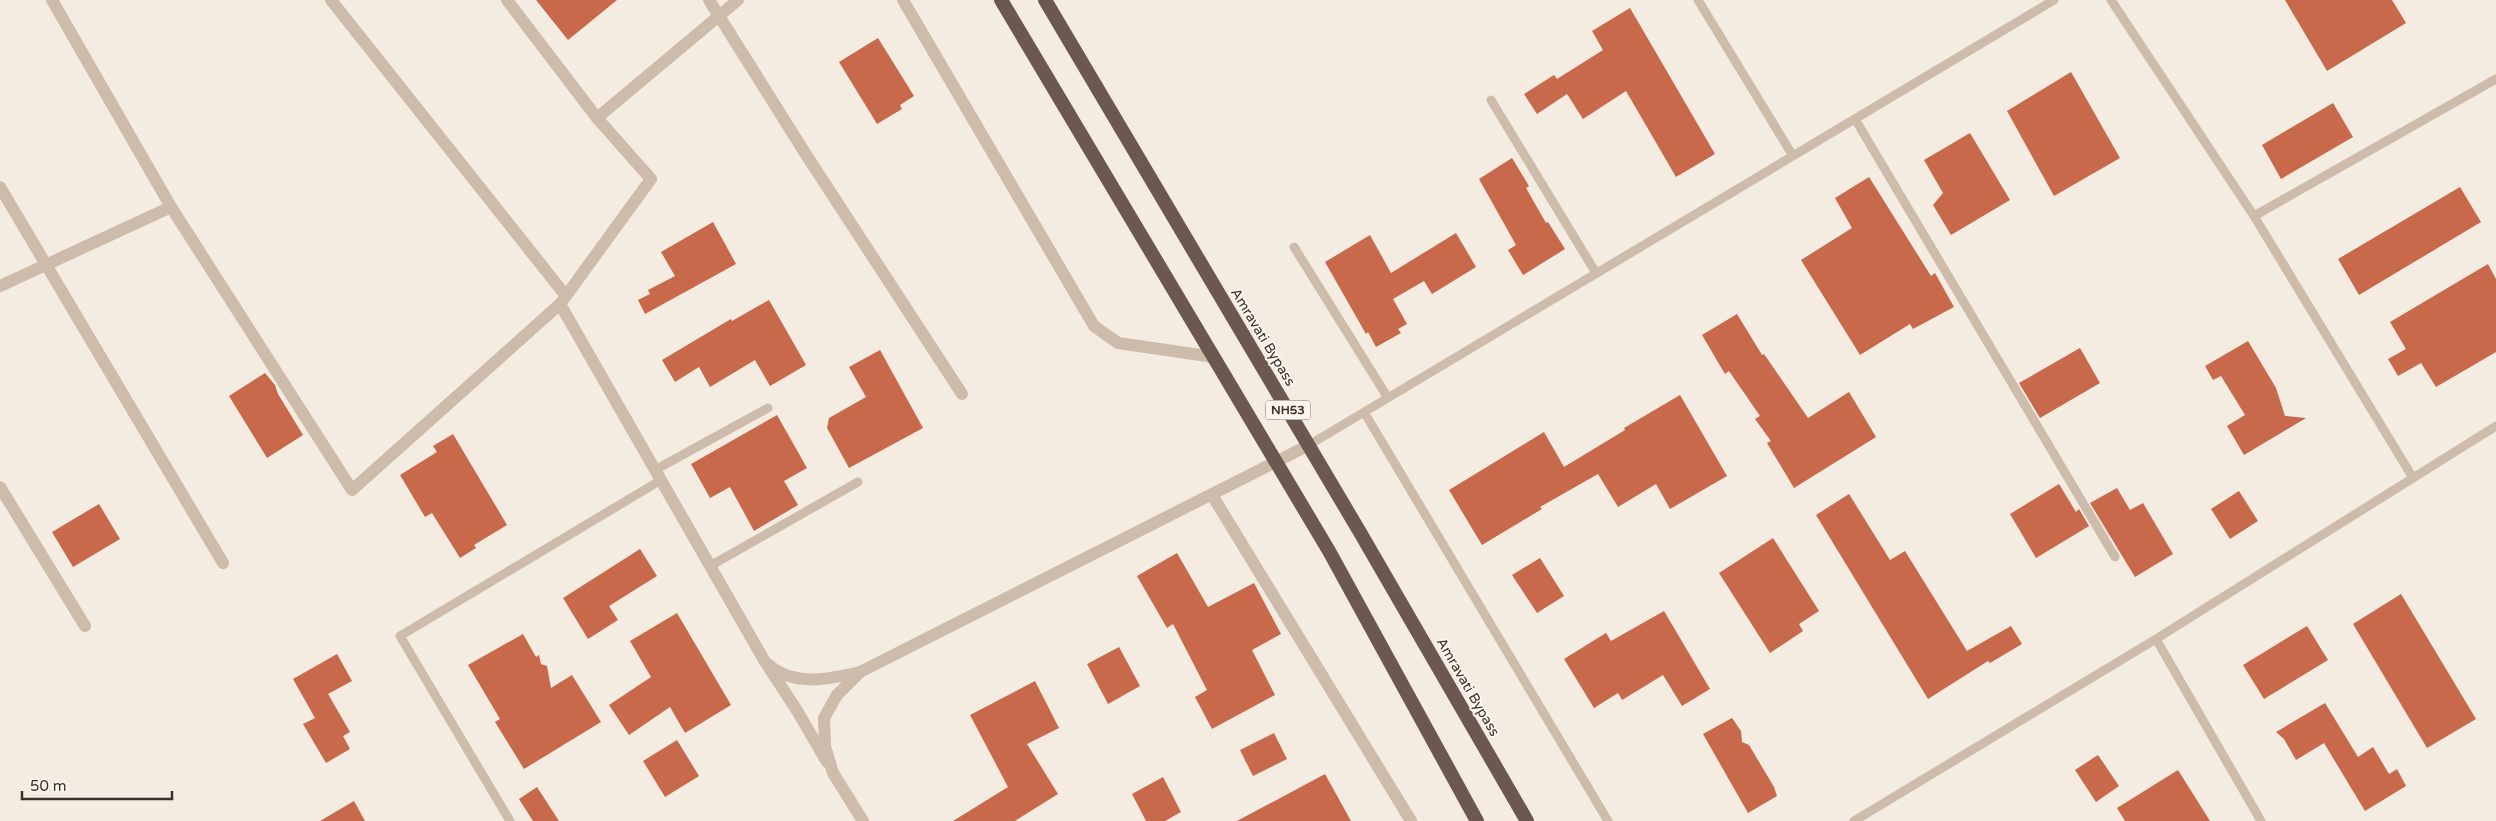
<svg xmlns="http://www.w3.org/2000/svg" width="2496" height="821" font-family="'Varela Round',sans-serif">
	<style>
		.building { fill: #c8694b }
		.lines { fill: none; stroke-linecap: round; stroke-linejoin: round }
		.service { stroke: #cdbbac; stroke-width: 9 }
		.minor { stroke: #cdbbac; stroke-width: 12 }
		.tertiary { stroke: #cdbbac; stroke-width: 12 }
		.trunk { stroke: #6c584f; stroke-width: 14 }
		.labels { text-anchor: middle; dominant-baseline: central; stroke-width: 4; stroke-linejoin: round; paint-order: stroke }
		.shield { fill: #fbf5ee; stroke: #756b66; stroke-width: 1 }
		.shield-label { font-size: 12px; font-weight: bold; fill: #3b302b }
		.street-label { font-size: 14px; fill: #3b302b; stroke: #fbf5ee }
	</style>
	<rect width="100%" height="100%" fill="#f4ebe1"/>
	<path class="building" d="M536,0H617L568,40Z
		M2285,0H2392L2406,23L2327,71Z
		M1630,8L1715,154L1676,177L1626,91L1583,119L1567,94L1537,114L1524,94L1554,75L1557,79L1603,50L1592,31Z
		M878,38L914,96L900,105L902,109L877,124L839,62Z
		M2071,72L2120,158L2054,196L2007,111Z
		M2333,103L2353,137L2281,179L2262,145Z
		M1970,133L2010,200L1951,235L1933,205L1943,193L1924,160Z
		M1512,158L1529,186L1526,188L1546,223L1548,222L1565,249L1523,275L1508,250L1516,245L1479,179Z
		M1869,177L1931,276L1935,273L1954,307L1913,329L1910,324L1860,355L1801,260L1852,228L1835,198Z
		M2460,187L2481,222L2359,295L2338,259Z
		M713,222L736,264L645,314L638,300L650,294L648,290L675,276L661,252Z
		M1456,233L1476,267L1432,294L1424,281L1393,299L1407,324L1398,329L1401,333L1376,347L1368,332L1366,334L1325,262L1370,235L1391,273Z
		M2488,264L2496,279V352L2436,387L2421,363L2398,376L2388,359L2406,349L2390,322Z
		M769,300L806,365L770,386L755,360L710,387L699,367L675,382L662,360L731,319L732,321Z
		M1737,314L1762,355L1764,354L1808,418L1849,392L1876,437L1794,488L1767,443L1771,441L1755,419L1760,416L1729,371L1725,374L1702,335Z
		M2248,341L2276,388L2285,416L2306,418L2244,455L2227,426L2245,415L2221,376L2213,380L2205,366Z
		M2080,348L2100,383L2040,418L2019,383Z
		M880,350L923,428L849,468L827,428L829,418L866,397L849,367Z
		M265,373L275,385L278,394L303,435L267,458L229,396Z
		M1680,395L1727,476L1670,509L1656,484L1618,507L1598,474L1540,507L1542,509L1482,545L1449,490L1544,432L1564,467L1625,430L1624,428Z
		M777,415L807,468L784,481L798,505L754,531L730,487L710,498L691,464Z
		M453,434L507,525L474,545L476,548L460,558L432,513L425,517L400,475L437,452L433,446Z
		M2059,484L2076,512L2079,509L2089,526L2036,558L2010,514Z
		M2117,488L2130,510L2143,503L2173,554L2135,577L2090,503Z
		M2239,491L2258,521L2230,539L2211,509Z
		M1849,494L1890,560L1905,551L1967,651L2011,626L2022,644L1990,663L1988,661L1928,699L1816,515Z
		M99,504L120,539L73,567L52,532Z
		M1773,538L1819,611L1799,624L1803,631L1770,653L1719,573Z
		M640,549L657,576L609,606L618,620L588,639L563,598Z
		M1177,553L1208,607L1254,583L1281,634L1252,650L1275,695L1212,729L1195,697L1207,690L1173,624L1167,628L1137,576Z
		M1540,558L1564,596L1537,613L1512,575Z
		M2401,594L2476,719L2427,748L2353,624Z
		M1664,611L1710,689L1682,706L1663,675L1622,700L1618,693L1594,708L1564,659L1606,633L1611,641Z
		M677,613L731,705L685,733L670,707L629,735L609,705L651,677L630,641Z
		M2307,626L2328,660L2264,699L2243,665Z
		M523,634L536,657L539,655L541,664L547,666L551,688L572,675L601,722L524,769L495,722L500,719L468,665Z
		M1119,647L1140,686L1108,704L1087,664Z
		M337,654L352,681L328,694L350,732L343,736L350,749L326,763L303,724L315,718L293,679Z
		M1035,681L1059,728L1027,744L1058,794L1015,821H953L1008,787L970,715Z
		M2325,703L2358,757L2373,747L2389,774L2397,769L2406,786L2365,811L2324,743L2296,760L2284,739L2276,732Z
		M1732,718L1741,731L1742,742L1749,745L1774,787L1777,796L1748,813L1703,734Z
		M1274,733L1287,759L1253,776L1240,750Z
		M677,740L699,776L665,797L643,761Z
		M2098,755L2119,786L2096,802L2075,770Z
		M2178,770L2210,821H2125L2117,808Z
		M1325,774L1351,821H1237Z
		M1163,777L1181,812L1165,821H1146L1132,794Z
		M537,787L559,821H533L519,799Z
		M354,801L365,821H320Z"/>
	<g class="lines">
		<path class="service" d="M1698,0L1793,156
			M2111,0L2254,216L2413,478
			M1491,100L1596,273
			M1855,119L2115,557
			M2254,216L2496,79
			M1294,247L1388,398
			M1364,412L1608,821
			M1309,445L2054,0
			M655,470L768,408
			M710,566L858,482
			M2156,639L2261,821
			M510,821L400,636L661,480
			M1854,821L2156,639L2496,426"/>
		<path class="minor" d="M52,0L171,207L352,490L560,304L651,179L597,118L507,0
			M331,0L566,296
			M709,0L805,153L962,394
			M903,0L1094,326L1118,343L1214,357
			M597,118L738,0
			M0,187L223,563
			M0,286L171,207
			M560,304L764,660L796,709L827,762
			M0,487L85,626
			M769,665C794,687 831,679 860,672"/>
		<path class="tertiary" d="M1212,495L1411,821
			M863,821L833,773L825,746L824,718L837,695L860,672L1309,445"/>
		<path class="trunk" d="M1001,0L1329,551L1477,821
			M1045,0L1361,534L1527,821"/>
	</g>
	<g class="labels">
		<rect class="shield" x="1265.5" y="400.5" width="45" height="19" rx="4"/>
		<g class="shield-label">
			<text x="1288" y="410">NH53</text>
		</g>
		<g class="street-label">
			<text transform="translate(1263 337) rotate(59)">Amravati Bypass</text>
			<text transform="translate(1468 687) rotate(60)">Amravati Bypass</text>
		</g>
	</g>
	<path d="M22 791v8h150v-8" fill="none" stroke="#3b302b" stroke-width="2.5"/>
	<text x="30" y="791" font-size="15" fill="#3b302b" stroke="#fbf5ee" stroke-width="4" paint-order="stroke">50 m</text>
</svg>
